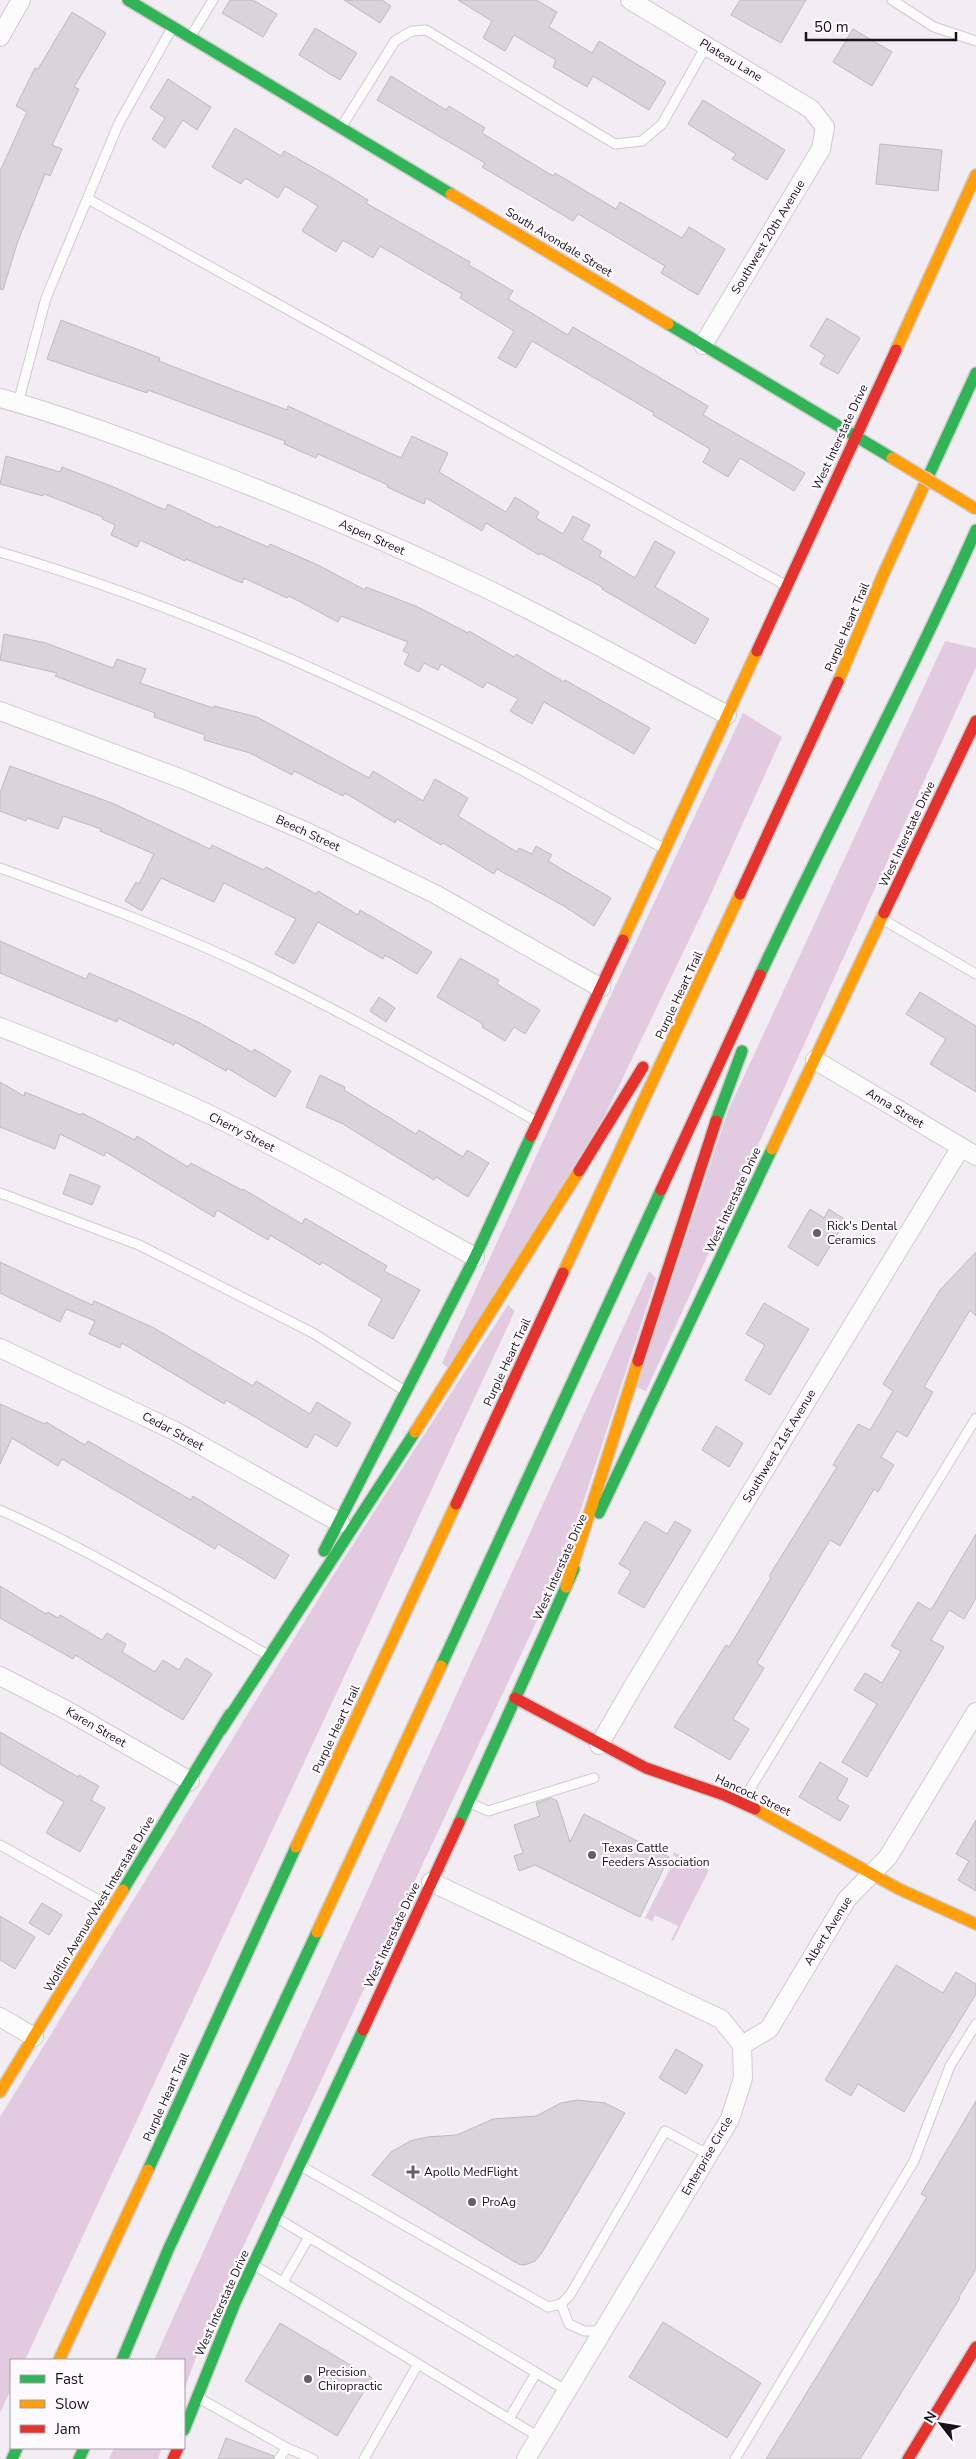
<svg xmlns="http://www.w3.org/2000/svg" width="976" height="2459" font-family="'Nunito Sans',sans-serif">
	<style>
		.green { fill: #e2cbe1 }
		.building { fill: #d8d5d9; stroke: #bebbbe }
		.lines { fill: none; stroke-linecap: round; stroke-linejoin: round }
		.lane-casing { stroke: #cfcbcf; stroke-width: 11 }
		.street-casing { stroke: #cfcbcf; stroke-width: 20 }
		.fast-casing { stroke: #cfcbcf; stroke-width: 14 }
		.slow-casing { stroke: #cfcbcf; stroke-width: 14 }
		.jam-casing { stroke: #cfcbcf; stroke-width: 14 }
		.lane { stroke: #fdfcfd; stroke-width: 9 }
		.street { stroke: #fdfcfd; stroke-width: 18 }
		.fast { stroke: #30b455; stroke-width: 11 }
		.slow { stroke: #ff9f0a; stroke-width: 11 }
		.jam { stroke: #e5322d; stroke-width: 11 }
		.slow-bridge-casing { stroke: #cfcbcf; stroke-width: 14; stroke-linecap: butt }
		.slow-bridge { stroke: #ff9f0a; stroke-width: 11 }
		.poi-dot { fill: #646064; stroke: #fffaff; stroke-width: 2 }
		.labels { text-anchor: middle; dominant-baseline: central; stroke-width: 4.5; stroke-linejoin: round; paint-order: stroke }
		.street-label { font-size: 12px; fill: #171417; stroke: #fffaff }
		.poi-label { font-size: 12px; fill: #171417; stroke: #fffaff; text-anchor: start }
	</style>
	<rect width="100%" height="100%" fill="#f2edf2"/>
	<path class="green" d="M945,641L976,648V667L646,1391L636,1387L728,1111Z
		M743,713L782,737L705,907L604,1117L448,1368L442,1363L559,1106Z
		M649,1271L656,1278L563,1565L214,2309L184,2390V2360H154Z
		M508,1305L515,1311L25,2360H11V2389L0,2413V2117L330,1580Z
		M674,1852L709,1870L673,1941L671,1940L678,1926L655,1915L652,1921L645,1918L676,1857L673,1855Z
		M114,2448H162L158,2459H109Z"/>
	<path class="building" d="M230,0H253L277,14L263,37L222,13Z
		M344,0H382L391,6L380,23Z
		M458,0H536L557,12L549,27L592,53L599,41L666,82L649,110L593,76L587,87L553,67L556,60L514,35L505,51L483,38L492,21Z
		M740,0H806L781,43L731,15Z
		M72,12L106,33L74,87L79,89L52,145L62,149L50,176L45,174L18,241L3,290L0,289V171L27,112L16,106L35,68L38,69Z
		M315,28L357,53L340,80L299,55Z
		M853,29L892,52L872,86L833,62Z
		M391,76L446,110L449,106L485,128L482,133L553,176L555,173L616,209L620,202L682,238L689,227L725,249L698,295L661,273L665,266L578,214L573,221L482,167L485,163L377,100Z
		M168,79L211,107L197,130L183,120L165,148L152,139L165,118L150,108Z
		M703,100L785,150L767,180L732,159L736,154L688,124Z
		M235,128L281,156L284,151L334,179L368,200L366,203L470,262L469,265L513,291L508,299L568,335L573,327L708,406L703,415L805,473L794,491L740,458L728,477L703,462L710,449L653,415L654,413L532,341L516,368L498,358L514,331L460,298L462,294L380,246L373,258L343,240L336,252L302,231L318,206L285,186L278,198L245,178L241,184L212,167Z
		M880,144L942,150L938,191L876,184Z
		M827,318L860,338L838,374L820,364L825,355L810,346Z
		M61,320L160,358L159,361L213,382L287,410L288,406L401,458L412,436L448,453L439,472L506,512L515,497L539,512L536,518L563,534L573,516L590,525L582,540L602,551L599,556L635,578L655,541L675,552L655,587L709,619L695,644L602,589V587L540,553L539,555L486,523L482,531L426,498L424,504L387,487L388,485L318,454L316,458L284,444L285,441L148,390L147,393L47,359Z
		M6,456L60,472L62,467L116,488L165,510L168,504L218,528L219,526L268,547L270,544L318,565L365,590L366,587L418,607L468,633L469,631L514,657L516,654L564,682L565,680L650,728L634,754L544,702L532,724L510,711L518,699L487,682L483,688L441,664L438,670L424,663L419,672L404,664L409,654L403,651L408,642L341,616L338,622L289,596L287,598L244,578L242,583L186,559L185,561L140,540L137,547L111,535L115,525L102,519L103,517L44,494L43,496L0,484Z
		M4,634L46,643L113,668L117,659L146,669L140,683L213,708L214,706L257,717L369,778L373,771L423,801L435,779L468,798L458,816L517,852L519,848L532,854L536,846L552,855L548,861L611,898L594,926L564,906L497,869L494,874L443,843L441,845L397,819L395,823L345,793L343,796L294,771L292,775L250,753L204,740L205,735L154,717L155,713L55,676L57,673L0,660Z
		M10,766L112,803L210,849L212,845L264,870L266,867L316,894L318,891L358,915L360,910L432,952L417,974L385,955L383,959L318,922L294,964L275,954L296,919L224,883L214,902L161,878L142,911L125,901L136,882L139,884L154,854L100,831L101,829L63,816L58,829L27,818L26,821L0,811V793Z
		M0,941L86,979L89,973L131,991L200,1023L252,1052L254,1049L291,1071L275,1097L227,1068L226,1071L175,1042L174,1045L118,1018L117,1022L0,973Z
		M460,958L499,980L497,984L540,1010L525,1034L514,1027L505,1041L482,1027L483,1024L437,997Z
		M920,992L976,1026V1092L930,1064L946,1039L906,1014Z
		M379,997L395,1008L386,1022L370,1011Z
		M320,1075L345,1087L344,1090L416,1134L419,1130L463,1157L467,1150L489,1163L468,1197L436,1177L434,1180L343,1124L306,1107Z
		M0,1082L24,1096L25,1092L81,1115L82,1113L135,1140L137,1136L188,1167L191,1163L242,1190L243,1189L302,1224L305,1218L387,1266L384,1271L420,1290L393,1339L368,1325L382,1299L322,1262L320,1265L270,1235L268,1240L217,1210L214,1217L106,1152L104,1156L60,1134L55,1149L0,1127Z
		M70,1174L100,1186L92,1205L63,1194Z
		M810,1209L824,1218L829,1209L846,1220L818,1266L788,1247Z
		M976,1252V1316L970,1310L924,1387L933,1392L907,1437L897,1431L881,1457L894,1465L878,1492L874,1489L840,1546L830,1540L757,1663L764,1668L733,1719L749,1729L730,1760L674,1727L726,1645L729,1647L771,1578L769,1576L837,1467L833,1465L858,1424L870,1430L893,1391L883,1384L940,1290Z
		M0,1262L92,1305L94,1301L154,1328L253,1386L256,1381L310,1414L317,1402L351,1423L337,1447L315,1434L307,1448L226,1400L224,1404L122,1343L120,1348L89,1334L95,1321L66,1309L60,1322L0,1293Z
		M764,1303L809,1329L770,1395L745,1380L765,1345L746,1334Z
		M0,1404L45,1424L46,1422L85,1445L88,1441L191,1500L193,1496L289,1555L275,1579L218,1544L215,1549L62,1459L58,1466L12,1438L0,1464Z
		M716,1426L743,1443L729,1467L702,1450Z
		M645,1521L667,1534L675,1521L691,1530L644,1608L618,1593L631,1571L619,1564Z
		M976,1534V1598L964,1619L949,1610L931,1640L944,1647L867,1777L842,1762L877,1704L854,1690L865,1673L882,1683L901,1651L891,1646L918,1602L931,1610Z
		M0,1586L46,1614L48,1612L58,1618L60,1615L102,1640L107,1633L126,1644L122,1652L155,1672L163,1660L179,1670L186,1658L212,1674L183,1720L75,1655L73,1659L0,1618Z
		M0,1732L78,1777L79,1775L99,1786L91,1800L105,1808L80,1852L46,1833L64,1802L0,1764Z
		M820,1762L848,1779L837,1799L849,1806L840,1821L799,1797Z
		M551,1798L557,1801L570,1842L584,1814L669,1857L640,1917L535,1865L519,1871L514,1856L523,1853L514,1825L540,1816L536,1803Z
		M976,1820V1891L958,1880L969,1861L956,1854Z
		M42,1903L62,1915L49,1935L29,1923Z
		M0,1916L35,1937L15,1969L0,1960Z
		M896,1965L943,1993L956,1972L976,1984V1994L904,2112L858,2084L851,2096L825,2080Z
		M676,2049L703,2065L686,2094L659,2078Z
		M577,2100L605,2103L625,2113L541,2254L535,2261L528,2264L521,2265L513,2261L372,2175L391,2152L410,2141L427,2137L457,2135L493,2119L536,2116L561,2103Z
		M976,2101V2269L959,2297L960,2298L860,2459H766L927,2197L921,2194Z
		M663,2322L761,2383L727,2438L629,2377Z
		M280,2323L372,2378L337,2436L245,2381Z
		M226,2438L274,2456L273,2459H218Z"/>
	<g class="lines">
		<defs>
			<path id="lane" d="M892,0L934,27L976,41
				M191,36L213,0
				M342,126L395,41L412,31L426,30L615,144L642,141L662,124L706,46
				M88,199L787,586
				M18,403L46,298L118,125L172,28
				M0,552C174,603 341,677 502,760C557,788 610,820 665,849
				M0,868C91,901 182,934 269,977C361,1022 449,1072 538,1122
				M882,919L976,974
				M0,1193L139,1245L313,1333L405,1391
				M0,1510C92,1551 179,1604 266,1654
				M468,1802L488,1811L594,1778
				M742,1802L976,1418
				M0,1845L111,1907
				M299,2165L548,2307L561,2304L570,2295L665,2131L709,2155
				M275,2217L567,2391
				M254,2265L539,2437
				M283,2282L309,2237
				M561,2304L569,2324L584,2331H603
				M197,2397L287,2448L313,2459
				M509,2419L536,2373
				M279,2459L287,2448
				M364,2459L418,2364
				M735,2459L914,2161L950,2066L976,2024"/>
			<path id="street" d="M630,0L811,109L825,127L821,149L703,345
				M0,37L21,0
				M0,398C65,416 129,440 193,464C291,501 388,542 483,587C566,627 646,672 727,715
				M0,711L185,780L305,831L435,894L601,988
				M0,1027C67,1053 135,1080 200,1110C294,1155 384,1207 475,1257
				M815,1060L976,1156
				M0,1348L175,1431L340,1523
				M0,1676L66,1710L190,1781
				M599,1745L635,1683L961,1147
				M431,1882L721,2019L742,2045L743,2078L730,2119L526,2459
				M0,2017L34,2037
				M742,2045L769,2029L847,1899L888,1857L976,1712"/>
			<path id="fast" d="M128,0L451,194
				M668,324L892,458
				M928,477L976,373
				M760,975C830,825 909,681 976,530
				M716,1121L742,1051
				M599,1513L772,1149
				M324,1551L475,1257L531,1136
				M441,1666L661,1190
				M221,1730L415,1432
				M459,1823L574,1569
				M123,1890L230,1714
				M148,2170L296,1847
				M122,2360L168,2250L317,1932
				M184,2430L235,2303L363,2030
				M12,2459L17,2448
				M79,2459L84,2448"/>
			<path id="slow" d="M451,194L668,324
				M896,350L976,175
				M838,682L883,575L928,477
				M623,940L757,651
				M772,1149L884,913
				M563,1273L740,894
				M415,1432L579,1171
				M566,1587L638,1361
				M755,1809L899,1889L976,1924
				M296,1847L456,1504
				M317,1932L441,1666
				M0,2092L123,1890
				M59,2360L148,2170"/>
			<path id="jam" d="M757,651L896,350
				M740,894L838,682
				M884,913L976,721
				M531,1136L623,940
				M579,1171L643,1067
				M661,1190L760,975
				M638,1361L716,1121
				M456,1504L563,1273
				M515,1698L646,1768L724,1795L755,1809
				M363,2030L459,1823
				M173,2459L178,2448
				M908,2459L976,2347"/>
		</defs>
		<use href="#lane" class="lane-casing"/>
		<use href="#street" class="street-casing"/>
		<use href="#fast" class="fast-casing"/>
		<use href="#slow" class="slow-casing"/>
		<use href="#jam" class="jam-casing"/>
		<use href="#lane" class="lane"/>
		<use href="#street" class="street"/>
		<use href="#fast" class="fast"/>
		<use href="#slow" class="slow"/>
		<use href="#jam" class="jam"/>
		<defs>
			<path id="slow-bridge" d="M892,458L976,509"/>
		</defs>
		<use href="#slow-bridge" class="slow-bridge-casing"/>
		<use href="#slow-bridge" class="slow-bridge"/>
	</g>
	<g class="poi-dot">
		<circle cx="817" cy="1233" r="5"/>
		<circle cx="592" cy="1855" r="5"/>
		<path d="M410.5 2164.5h5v5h5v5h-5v5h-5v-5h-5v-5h5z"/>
		<circle cx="472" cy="2202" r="5"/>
		<circle cx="308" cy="2379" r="5"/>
	</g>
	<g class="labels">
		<g class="street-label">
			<text transform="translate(731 60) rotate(31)">Plateau Lane</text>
			<text transform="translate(768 237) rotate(-59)">Southwest 20th Avenue</text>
			<text transform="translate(559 242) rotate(31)">South Avondale Street</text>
			<text transform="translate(840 437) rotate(-65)">West Interstate Drive</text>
			<text transform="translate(372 537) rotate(24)">Aspen Street</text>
			<text transform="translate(847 627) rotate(-67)">Purple Heart Trail</text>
			<text transform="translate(308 833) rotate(25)">Beech Street</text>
			<text transform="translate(907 834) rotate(-65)">West Interstate Drive</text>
			<text transform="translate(679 995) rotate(-65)">Purple Heart Trail</text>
			<text transform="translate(895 1108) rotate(31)">Anna Street</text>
			<text transform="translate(242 1132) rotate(27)">Cherry Street</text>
			<text transform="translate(733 1200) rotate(-65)">West Interstate Drive</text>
			<text transform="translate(507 1362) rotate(-65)">Purple Heart Trail</text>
			<text transform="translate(173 1431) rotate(28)">Cedar Street</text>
			<text transform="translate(779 1446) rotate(-59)">Southwest 21st Avenue</text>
			<text transform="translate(560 1567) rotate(-66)">West Interstate Drive</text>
			<text transform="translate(96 1727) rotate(30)">Karen Street</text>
			<text transform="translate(336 1729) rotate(-65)">Purple Heart Trail</text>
			<text transform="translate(753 1795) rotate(25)">Hancock Street</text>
			<text transform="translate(99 1904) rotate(-59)">Wolflin Avenue/West Interstate Drive</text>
			<text transform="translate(828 1931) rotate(-58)">Albert Avenue</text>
			<text transform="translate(392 1935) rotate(-65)">West Interstate Drive</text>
			<text transform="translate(166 2097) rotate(-66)">Purple Heart Trail</text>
			<text transform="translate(707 2156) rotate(-60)">Enterprise Circle</text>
			<text transform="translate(222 2303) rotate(-66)">West Interstate Drive</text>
		</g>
		<g class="poi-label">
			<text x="827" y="1226">Rick's Dental<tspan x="827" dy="14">Ceramics</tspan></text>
			<text x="602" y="1848">Texas Cattle<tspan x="602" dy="14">Feeders Association</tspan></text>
			<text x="424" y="2172">Apollo MedFlight</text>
			<text x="482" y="2202">ProAg</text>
			<text x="318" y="2372">Precision<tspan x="318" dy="14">Chiropractic</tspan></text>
		</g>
	</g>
	<rect x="10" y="2359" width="175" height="90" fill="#fffaff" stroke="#a29ea2"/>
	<rect x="20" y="2375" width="25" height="8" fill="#30b455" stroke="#a29ea2"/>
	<text x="55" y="2384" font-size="15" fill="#171417">Fast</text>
	<rect x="20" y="2400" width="25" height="8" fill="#ff9f0a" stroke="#a29ea2"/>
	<text x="55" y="2409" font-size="15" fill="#171417">Slow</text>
	<rect x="20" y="2425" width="25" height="8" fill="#e5322d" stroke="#a29ea2"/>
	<text x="55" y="2434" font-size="15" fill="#171417">Jam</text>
	<g transform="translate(941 2424) rotate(301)" stroke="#fffaff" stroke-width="4" paint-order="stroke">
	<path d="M0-4L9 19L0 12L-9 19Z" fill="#171417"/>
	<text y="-8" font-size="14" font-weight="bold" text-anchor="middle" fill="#171417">N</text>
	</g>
	<path d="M806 32v8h150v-8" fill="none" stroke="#171417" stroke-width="2.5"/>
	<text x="814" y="32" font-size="15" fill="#171417" stroke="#fffaff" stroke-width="4" paint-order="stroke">50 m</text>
</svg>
